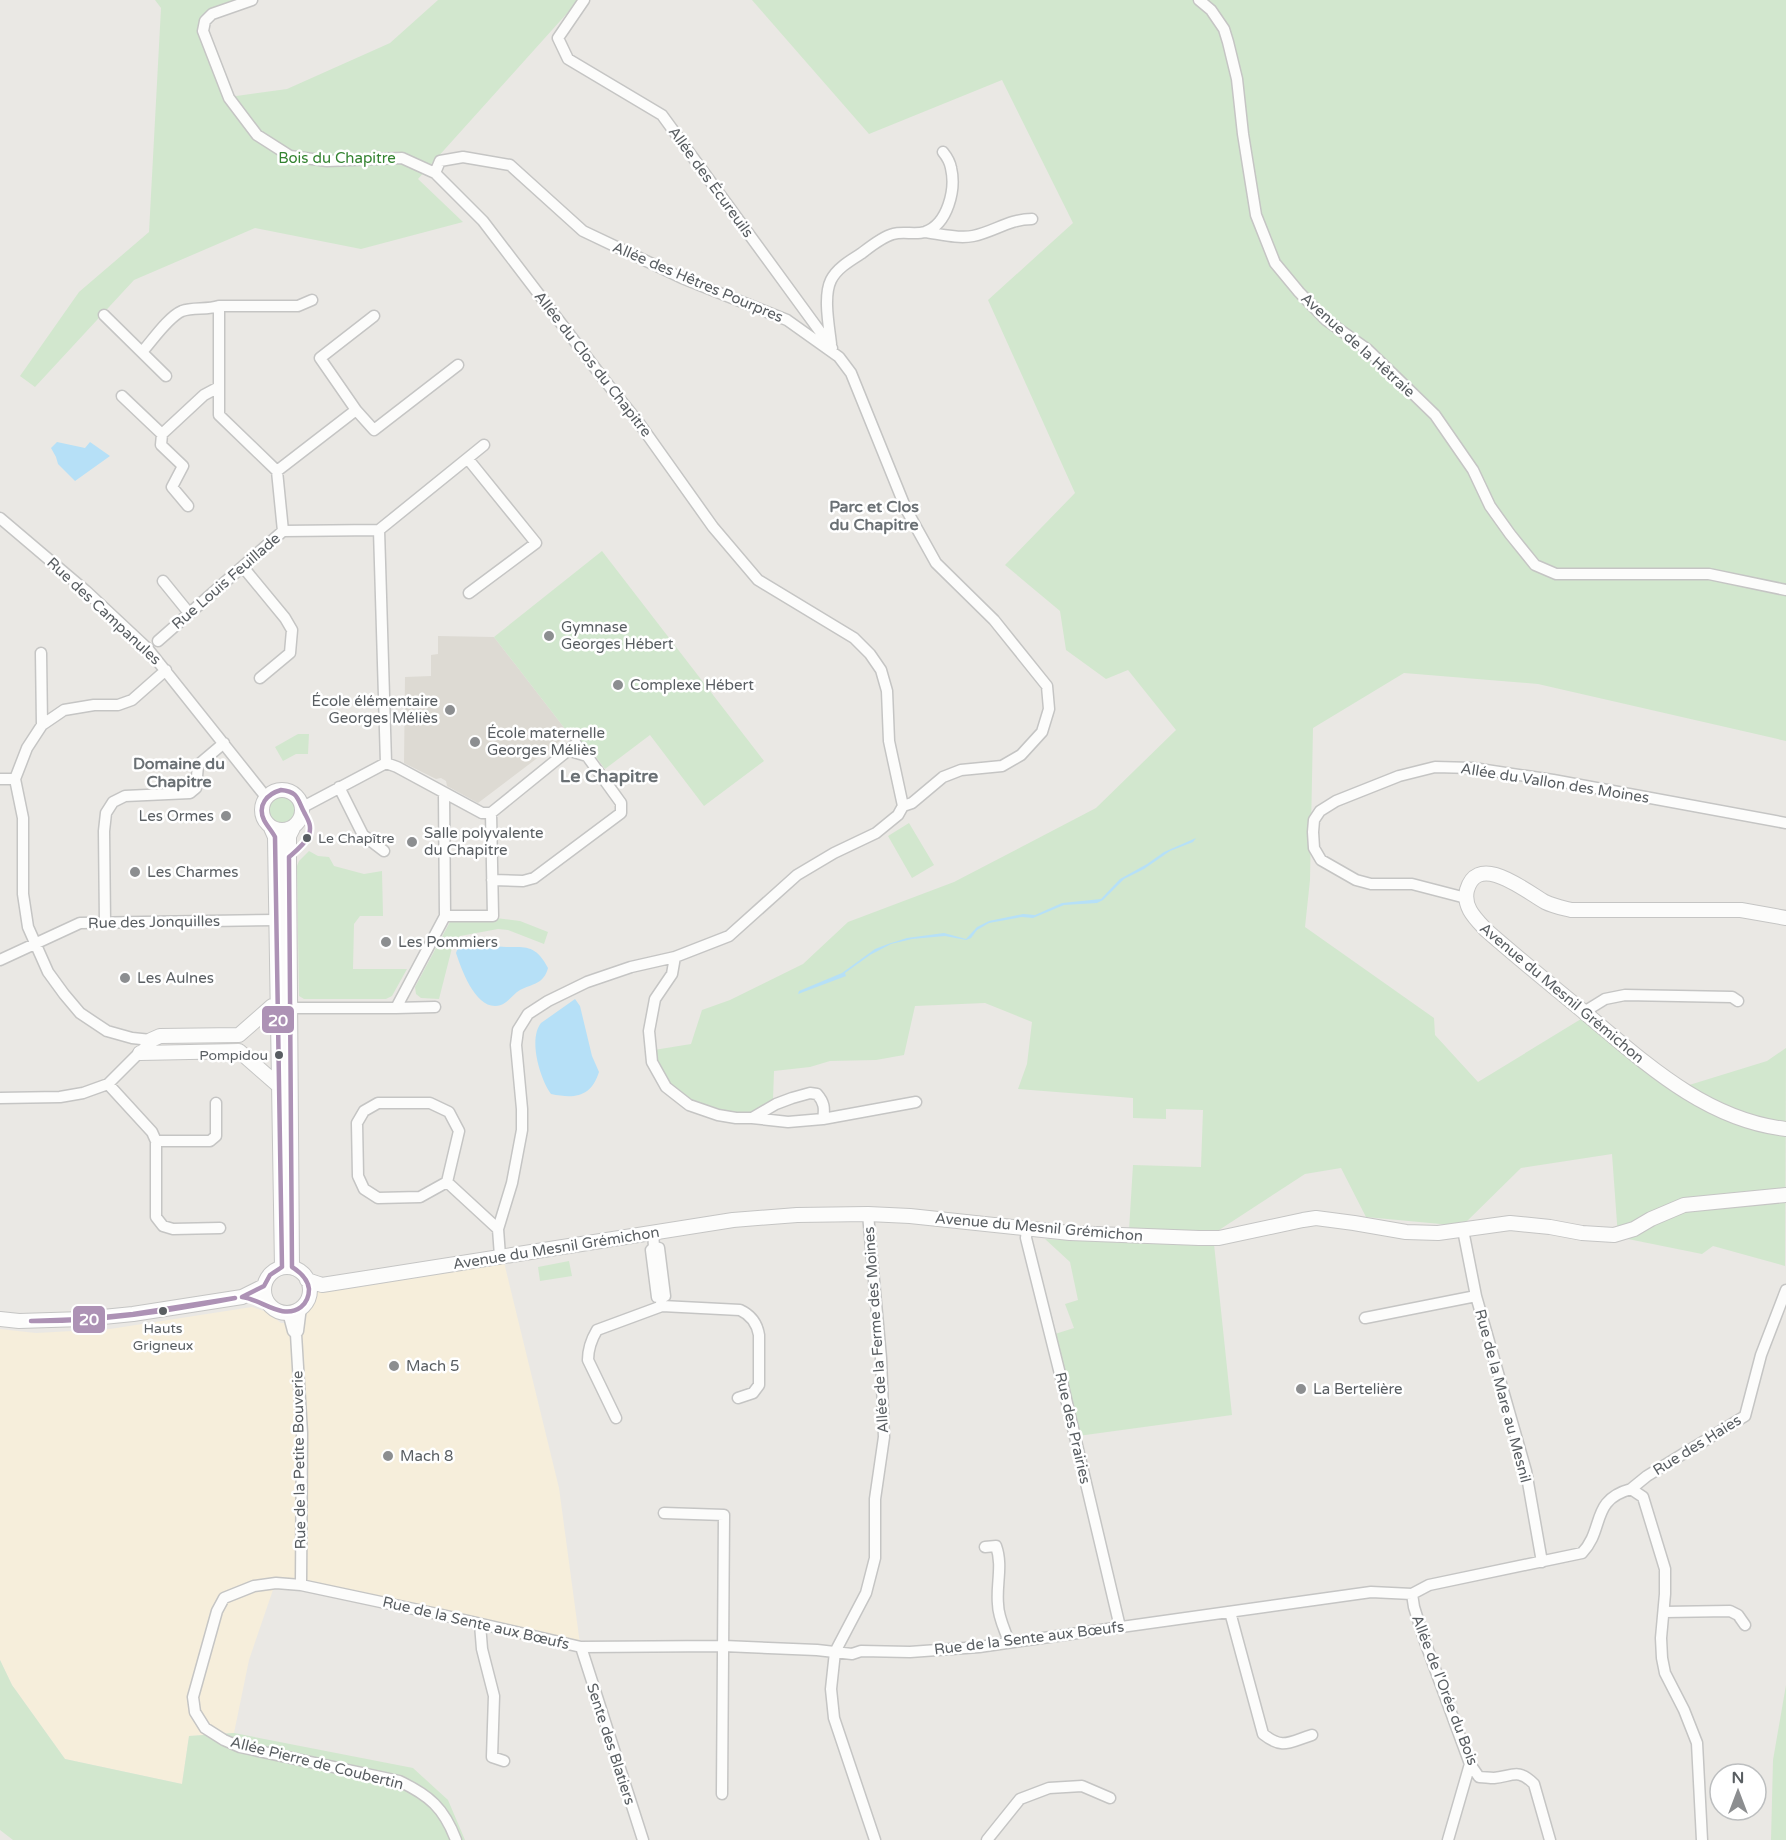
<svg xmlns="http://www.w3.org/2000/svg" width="1786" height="1840" font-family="'Varela Round',sans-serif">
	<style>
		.commercial { fill: #f6eedb }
		.education { fill: #dddad3 }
		.green { fill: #d2e7ce }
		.water { fill: #b6e0f7 }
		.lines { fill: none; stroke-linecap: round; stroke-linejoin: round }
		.minor-casing { stroke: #c5c5c4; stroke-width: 13 }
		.tertiary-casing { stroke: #c5c5c4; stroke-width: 16 }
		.minor { stroke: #fcfcfb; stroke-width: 10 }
		.tertiary { stroke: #fcfcfb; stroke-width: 14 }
		.bus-1-casing { stroke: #fff; stroke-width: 9 }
		.bus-1 { stroke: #ad92b5; stroke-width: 4.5 }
		.poi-dot { fill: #8c8e90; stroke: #fff; stroke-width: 2 }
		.bus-dot { fill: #595e62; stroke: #fff; stroke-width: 2 }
		.labels { text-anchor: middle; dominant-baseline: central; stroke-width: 5; stroke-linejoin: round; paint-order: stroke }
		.bus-label { font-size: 14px; fill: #595e62; stroke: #fff; text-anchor: start }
		.park-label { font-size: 15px; fill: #338330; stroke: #fff }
		.street-label { font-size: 15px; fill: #595e62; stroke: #fff }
		.poi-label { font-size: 15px; fill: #595e62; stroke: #fff; text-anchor: start }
		.neighbourhood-label { font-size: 16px; font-weight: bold; fill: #6a7074; stroke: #fff }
		.quarter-label { font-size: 18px; font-weight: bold; fill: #6a7074; stroke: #fff }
		.line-badge { stroke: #fff; stroke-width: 2 }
		.badge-label { font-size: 16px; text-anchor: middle; font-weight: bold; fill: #fff }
	</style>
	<rect width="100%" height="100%" fill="#eae8e4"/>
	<path class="commercial" d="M502,1254L559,1488L580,1644L276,1581L249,1660L234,1733L189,1736L182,1784L65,1759L12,1685L0,1660V1329L36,1333L110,1329L252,1307L267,1312L281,1323H293L311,1309L320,1280Z"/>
	<path class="education" d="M438,636L494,637L569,734L478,803L447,786L446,781L441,778L436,779L404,763L405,677L431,676V655L438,654Z"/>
	<path class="green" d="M155,0H252L205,21L229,97L287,89L390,43L438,0H579L418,179L463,222L361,249L255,228L134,280L35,387L20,376L79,292L149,232L161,8Z
		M752,0H1786V741L1538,684L1404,673L1313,728L1310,880L1305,927L1434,1018L1435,1035L1478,1082L1581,1019L1673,1090L1767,1061L1786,1048L1785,1266L1713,1246L1702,1254L1618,1237L1612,1154L1521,1168L1462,1226L1366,1217L1341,1168L1305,1174L1216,1232L1129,1230L1133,1165L1201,1167L1203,1110L1166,1109V1119L1133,1118V1098L1018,1089L1027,1064L1032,1022L985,1003L915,1006L904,1055L876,1060L830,1061L810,1067L774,1071L773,1100C764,1105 753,1113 743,1114C722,1118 684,1099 670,1084C662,1075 658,1061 654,1050L691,1044L702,1010L730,1000L803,964L848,922L954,882L1096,808L1176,730L1128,670L1106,679L1066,650L1060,611L1005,565L1075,493L988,300L1073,223L1002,80L869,134Z
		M602,551L764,761L704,806L650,735L605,769L588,746L569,734L494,637Z
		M298,734H309L308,754H296L283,761L275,747Z
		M267 810a15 15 0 1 1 30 0a15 15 0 1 1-30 0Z
		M909,823L934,865L912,878L888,836Z
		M309,851L318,856L329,857L334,866L364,874L382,871L383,916H360L354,924L353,969H407L392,996L386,999H304L299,996L297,866L299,861Z
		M496,918L520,921L548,932L544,944L508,930L498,929L460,936L453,944L439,999L421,998L416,994L415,987L451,920L463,919L464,922Z
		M1045,1239L1129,1243L1214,1244L1232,1415L1078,1436L1055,1334L1074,1328L1065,1304L1078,1300L1070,1262Z
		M569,1261L572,1276L540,1281L538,1267Z
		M0,1660L12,1685L65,1759L182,1784L189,1736L234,1733L413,1768L448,1800L465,1840H13L0,1830Z
		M1786,1685V1840H1771L1773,1760Z"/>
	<path class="water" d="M57,442L85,448L90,442L110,456L75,481L58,464L56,457L51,448Z
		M1196,838L1193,842L1170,851L1144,869L1124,879L1103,900L1097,903L1064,905L1033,918L1022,917L989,923L977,930L971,938L966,940L945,936L912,939L891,944L870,955L845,973L846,976L798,994L799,991L842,973L875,949L888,944L907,938L944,933L966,939L977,927L989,921L1023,914L1035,915L1062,903L1101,899L1120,879L1147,864L1164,852Z
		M474,941C481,943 487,946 494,946C520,950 533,939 548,968C544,984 532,984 520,990C513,994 509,1002 501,1005C477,1013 462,971 456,953C458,945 466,942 474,941Z
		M575,999L580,1006L592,1056L599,1072C591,1097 575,1099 551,1094C540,1079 528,1039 541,1023Z"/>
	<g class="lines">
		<defs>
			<path id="minor" d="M252,0L212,14L205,21L203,31L229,98L257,135L290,156L327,161L402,158L435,173L483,221L602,377L639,423L713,527L758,580L854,638L870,654L881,670L887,691L889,741L903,806
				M584,0L558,38L568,59L662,115L832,348
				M1199,0L1211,10L1224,29L1228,42L1237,79L1243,134L1256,215L1275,263L1299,292L1326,320L1367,349L1435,415L1473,470L1490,506L1510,534L1535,565L1556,574H1709L1786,590
				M435,173L440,161L463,157L510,165L583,231L682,278L787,320L839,357L851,373L906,509L936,563L994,620L1047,686L1049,709L1042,732L1021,755L1002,766L961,770L943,777L912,803L903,806L898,815L876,833L834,853L797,875L729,936L675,957L631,967L587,982L548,1001L528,1014L518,1030L516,1045L522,1109V1130L512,1183L498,1229
				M925,232C940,234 958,239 973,236C994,232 1009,219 1032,219
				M219,306V415L277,471L283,531
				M104,315L166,376
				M831,344C829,326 823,296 831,280C837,268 851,260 862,253C871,246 882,237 893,234C903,231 915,235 925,232C948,224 956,189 951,168C950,162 947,157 943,152
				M142,352C152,341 168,317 182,311C193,307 207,310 219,306H298L312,300
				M122,396L162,434L161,445L183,466L172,487L188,506
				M356,410L374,430L458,365
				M162,434L204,395L219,387
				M468,459L536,543L469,593
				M277,471L356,410L320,358L374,316
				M0,518L86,591L148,649L266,797
				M243,567L285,618L292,630L290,653L260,678
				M163,581L189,613
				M158,641L283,531L379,530L484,445
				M41,653L42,725
				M386,763L397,767L482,813H491L576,744
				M0,779H15
				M339,787L363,835L384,851
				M303,807L386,763L379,530
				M492,880L523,881L534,878L621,813V803L587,756L567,750
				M1466,898L1412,884H1371L1356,880L1321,860L1314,848L1313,832L1314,820L1320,811L1336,801L1399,776L1435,767L1473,768L1553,780L1786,823
				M445,916H493L491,813
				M105,923L104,831L106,813L113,802L125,796L190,793L196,788L198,765L224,743
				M675,957L672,974L655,999L649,1031L652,1062L666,1087L689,1105L718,1115L736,1118H752L776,1104L792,1098L810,1093L817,1094C824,1102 825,1108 823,1119L916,1102
				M0,960L80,923L277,920
				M289,1007L298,1008H396L445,916L444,793
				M396,1008L435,1007
				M1584,1012L1605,999L1625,995L1732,997L1738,1001
				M151,1040L132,1038L107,1031L80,1013L64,994L48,972L28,927L23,894V818L15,779L27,748L42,725L64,710L94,705H118L132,700L166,670
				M108,1084L152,1132L156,1141V1217L163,1226L173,1229L220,1228
				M0,1098L60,1097L83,1093L108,1084L145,1047
				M752,1118L788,1122L823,1119
				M156,1141H210L216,1136V1103
				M447,1182L420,1197L378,1198L364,1189L358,1176L357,1123L364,1111L378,1103H430L449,1112L459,1131L447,1182L498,1229L500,1256
				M868,1214L881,1358L884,1437L875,1499V1558L866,1593L835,1652L831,1689L834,1718L875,1840
				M1027,1229L1026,1238L1063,1386L1120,1627
				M1463,1230L1476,1296L1526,1471L1542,1562
				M653,1232L654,1247L651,1250L657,1297L661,1298
				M654,1247L659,1248L665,1296L661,1298V1302
				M301,1307L298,1331L296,1334L302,1433L301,1585
				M288,1312L293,1331L296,1334
				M1365,1318L1476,1296
				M616,1418L588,1360C588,1348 591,1340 597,1330L662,1306L740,1310C751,1315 757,1323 759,1335V1385L753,1393L738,1398
				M1631,1489L1647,1476L1745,1416L1761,1355L1786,1290
				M664,1513L724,1515L722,1794
				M985,1547L996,1546C1003,1565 996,1585 998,1604C998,1617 1005,1630 1009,1642
				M1412,1594L1414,1607L1424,1639L1470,1764L1479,1777C1484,1777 1489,1778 1494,1778C1513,1776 1518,1768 1534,1784L1550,1840
				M1230,1612L1263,1734C1283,1750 1289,1742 1312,1735
				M1664,1612L1730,1611L1738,1615L1745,1625
				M480,1624L482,1649L494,1696L492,1757L504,1761
				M581,1647L643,1840
				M456,1840C444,1808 429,1795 399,1781L240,1747L224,1740L205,1728L195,1712L193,1697L217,1611L224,1598L254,1586L276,1583L301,1585L442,1615L581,1647L724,1646L817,1650L852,1654L861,1651L910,1652L979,1647L1371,1592L1412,1594L1429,1585L1582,1553C1605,1529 1590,1500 1631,1489L1643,1497L1665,1569V1594L1661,1638L1662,1658L1665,1673L1684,1710L1697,1743L1702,1840
				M987,1840L1020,1799L1049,1788L1082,1786L1110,1798
				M1448,1840L1470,1764"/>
			<path id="tertiary" d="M262 810a20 20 0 1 1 40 0a20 20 0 1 1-40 0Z
				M271,828L275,837L282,1267
				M1786,918L1741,910H1571C1563,908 1553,906 1545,902C1527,892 1478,851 1467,890C1463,907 1475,918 1486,930C1518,958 1551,985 1584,1012C1644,1062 1705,1120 1786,1129
				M151,1040L160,1036L239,1035L272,1006H284
				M140,1053L239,1051L279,1086H283
				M292,1267L289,857V836L293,828
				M264 1290a23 23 0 1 1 46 0a23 23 0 1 1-46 0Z
				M307,1280L322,1285L733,1220L797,1215L868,1214L910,1216L1070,1233L1199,1238H1219L1303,1220L1316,1218L1354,1223L1406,1232L1438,1233L1510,1223L1550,1227L1582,1233L1614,1235L1634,1229L1651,1219L1684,1205L1786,1195
				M0,1319L19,1321L83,1319L133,1314L242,1297L264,1286"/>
		</defs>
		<use href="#minor" class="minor-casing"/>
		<use href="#tertiary" class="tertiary-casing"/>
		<use href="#minor" class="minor"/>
		<use href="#tertiary" class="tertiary"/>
		<defs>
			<path id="bus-1" d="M281,790C299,792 297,799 304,812C308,820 312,825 309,835C305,844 296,851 289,857L292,1267C300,1272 308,1279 309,1289C309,1296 306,1303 301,1307C283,1321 261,1299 242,1297L264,1286L270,1275L282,1267L275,837C272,831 267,826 264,820C257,805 267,794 281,790Z
				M31,1321C100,1322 168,1311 235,1298
				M31,1321L83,1319L133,1314L235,1298"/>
		</defs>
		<use href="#bus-1" class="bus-1-casing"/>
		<use href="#bus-1" class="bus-1"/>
	</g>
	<g class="poi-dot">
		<circle cx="549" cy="636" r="6"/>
		<circle cx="618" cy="685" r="6"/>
		<circle cx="450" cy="710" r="6"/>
		<circle cx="475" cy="742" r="6"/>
		<circle cx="226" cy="816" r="6"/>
		<circle cx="412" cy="842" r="6"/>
		<circle cx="135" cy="872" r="6"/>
		<circle cx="386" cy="942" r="6"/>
		<circle cx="125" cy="978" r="6"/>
		<circle cx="394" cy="1366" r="6"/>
		<circle cx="1301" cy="1389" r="6"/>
		<circle cx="388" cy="1456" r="6"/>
	</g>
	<g class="bus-dot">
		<circle cx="307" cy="838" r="5"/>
		<circle cx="279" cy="1055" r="5"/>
		<circle cx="163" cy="1311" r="5"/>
	</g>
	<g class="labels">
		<g class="bus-label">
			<text x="318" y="838">Le Chapître</text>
			<text x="268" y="1055" text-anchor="end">Pompidou</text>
			<text x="163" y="1328" text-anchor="middle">Hauts<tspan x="163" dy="17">Grigneux</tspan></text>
		</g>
		<g class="park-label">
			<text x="337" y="158">Bois du Chapitre</text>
		</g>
		<g class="street-label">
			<text transform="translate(711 182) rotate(54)">Allée des Écureuils</text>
			<text transform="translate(698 282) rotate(23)">Allée des Hêtres Pourpres</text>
			<text transform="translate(1358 345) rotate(42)">Avenue de la Hêtraie</text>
			<text transform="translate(593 364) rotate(52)">Allée du Clos du Chapitre</text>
			<text transform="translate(226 581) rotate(-41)">Rue Louis Feuillade</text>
			<text transform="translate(104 611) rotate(43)">Rue des Campanules</text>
			<text transform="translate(1555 783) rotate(9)">Allée du Vallon des Moines</text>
			<text transform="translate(154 922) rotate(-1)">Rue des Jonquilles</text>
			<text transform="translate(1562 993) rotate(40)">Avenue du Mesnil Grémichon</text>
			<text transform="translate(1039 1227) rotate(5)">Avenue du Mesnil Grémichon</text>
			<text transform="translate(556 1248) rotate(-9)">Avenue du Mesnil Grémichon</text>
			<text transform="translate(876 1330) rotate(-94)">Allée de la Ferme des Moines</text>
			<text transform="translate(1503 1396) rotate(75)">Rue de la Mare au Mesnil</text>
			<text transform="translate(1073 1428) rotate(77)">Rue des Prairies</text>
			<text transform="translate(1697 1445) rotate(-32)">Rue des Haies</text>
			<text transform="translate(299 1460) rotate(-91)">Rue de la Petite Bouverie</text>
			<text transform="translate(476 1623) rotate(13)">Rue de la Sente aux Bœufs</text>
			<text transform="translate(1029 1638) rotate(-7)">Rue de la Sente aux Bœufs</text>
			<text transform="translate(1445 1690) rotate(69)">Allée de l'Orée du Bois</text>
			<text transform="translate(611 1744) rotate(72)">Sente des Blatiers</text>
			<text transform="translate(317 1763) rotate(14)">Allée Pierre de Coubertin</text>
		</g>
		<g class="poi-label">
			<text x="561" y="627">Gymnase<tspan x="561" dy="17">Georges Hébert</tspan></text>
			<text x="630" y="685">Complexe Hébert</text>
			<text x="438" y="701" text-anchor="end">École élémentaire<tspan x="438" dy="17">Georges Méliès</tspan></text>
			<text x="487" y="733">École maternelle<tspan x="487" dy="17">Georges Méliès</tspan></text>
			<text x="214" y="816" text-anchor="end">Les Ormes</text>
			<text x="424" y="833">Salle polyvalente<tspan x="424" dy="17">du Chapitre</tspan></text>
			<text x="147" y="872">Les Charmes</text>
			<text x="398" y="942">Les Pommiers</text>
			<text x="137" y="978">Les Aulnes</text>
			<text x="406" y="1366">Mach 5</text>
			<text x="1313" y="1389">La Bertelière</text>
			<text x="400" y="1456">Mach 8</text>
		</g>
		<g class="neighbourhood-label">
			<text x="874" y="507">Parc et Clos<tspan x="874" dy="18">du Chapitre</tspan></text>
			<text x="179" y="764">Domaine du<tspan x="179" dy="18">Chapitre</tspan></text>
		</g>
		<g class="quarter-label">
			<text x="609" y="776">Le Chapitre</text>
		</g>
	</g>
	<g class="line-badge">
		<rect x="261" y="1005" width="34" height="29" rx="6" fill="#ad92b5"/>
		<rect x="72" y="1305" width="34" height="29" rx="6" fill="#ad92b5"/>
	</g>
	<g class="badge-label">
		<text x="278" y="1026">20</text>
		<text x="89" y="1325">20</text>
	</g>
	<g transform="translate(1738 1792)"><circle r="28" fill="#ffffff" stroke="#bdbfc0" stroke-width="1.5"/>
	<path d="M0-4.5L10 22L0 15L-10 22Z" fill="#8c8e90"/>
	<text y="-9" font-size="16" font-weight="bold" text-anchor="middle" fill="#595e62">N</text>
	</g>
</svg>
